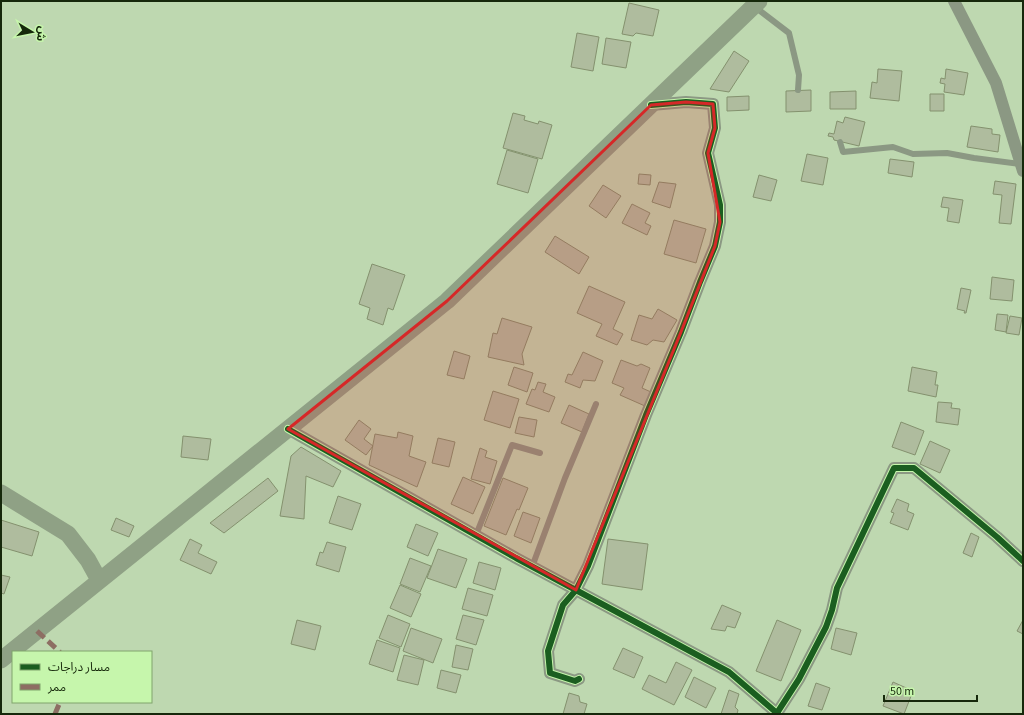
<svg xmlns="http://www.w3.org/2000/svg" width="1024" height="715" font-family="'Source Sans 3','Noto Sans Arabic',sans-serif">
	<style>
		.building { fill: #afbc9e; stroke: #84916e }
		.lines { fill: none; stroke-linecap: round; stroke-linejoin: round }
		.lane { stroke: #8b9883; stroke-width: 6 }
		.street { stroke: #8b9883; stroke-width: 12 }
		.secondary { stroke: #8fa185; stroke-width: 17 }
		.quiet { stroke: #8d6e63; stroke-width: 5; stroke-dasharray: 10 5; stroke-linecap: butt }
		.cycleway-casing { stroke: #c6f6ac; stroke-width: 8 }
		.cycleway { stroke: #1b5e20; stroke-width: 6 }
		.marked { fill: #d62828; fill-opacity: 0.2; stroke: #d62828; stroke-width: 3; stroke-linejoin: round }
	</style>
	<rect width="100%" height="100%" fill="#bed8b0"/>
	<path class="building" d="M629,3L659,10L653,36L636,33L633,36L622,34Z
		M577,33L599,37L593,71L571,67Z
		M606,38L631,42L626,68L602,64Z
		M734,51L749,61L729,92L710,89Z
		M878,69L902,71L899,101L870,98L872,82L877,83Z
		M946,69L968,73L964,95L944,92L945,84L940,83L941,78L945,79Z
		M811,90V111L786,112V91Z
		M856,91V109H830V92Z
		M930,94H944V111H930Z
		M749,96V110L727,111V97Z
		M513,113L525,116L524,120L538,124L539,121L552,125L542,159L503,148Z
		M845,117L865,122L859,146L834,140L833,137L828,136L829,133L834,134L837,121L843,123Z
		M971,126L992,129V134L1000,135L998,152L967,147Z
		M507,150L538,159L528,193L497,184Z
		M807,154L828,158L823,185L801,181Z
		M890,159L914,162L912,177L888,173Z
		M639,174L651,175L650,185L638,184Z
		M759,175L777,180L771,201L753,197Z
		M995,181L1016,184L1011,224L999,223L1002,195L993,194Z
		M659,182L676,184L670,208L652,202Z
		M603,185L621,196L606,218L589,206Z
		M943,197L963,200L959,223L947,221L949,208L941,207Z
		M632,204L650,213L645,223L651,226L647,235L622,223Z
		M674,220L706,229L696,263L664,254Z
		M555,236L589,257L579,274L545,252Z
		M372,264L405,275L393,310L388,308L383,325L367,319L370,308L359,304Z
		M992,277L1014,280L1012,301L990,299Z
		M589,286L625,302L613,329L623,334L617,345L596,336L602,324L577,313Z
		M961,288L971,290L966,313H964L965,311L957,309Z
		M658,309L677,320L664,342L653,340L647,345L631,340L639,315L652,319Z
		M997,314L1008,315L1006,332L995,330Z
		M1010,316L1022,318L1019,335L1006,333Z
		M502,318L532,327L522,354L524,365L488,357L493,333L497,334Z
		M454,351L470,356L464,379L447,375Z
		M583,352L603,361L595,381L583,380L580,388L565,382L568,374L572,375Z
		M621,360L637,366L641,364L650,368L642,388L651,392L645,406L620,395L624,388L612,383Z
		M514,367L533,373L527,392L508,385Z
		M912,367L937,372L935,385H938L936,397L908,391Z
		M538,382L546,384L543,392L555,397L549,412L526,404L532,389L535,390Z
		M493,391L519,399L510,428L484,420Z
		M938,402L952,403L951,408L960,409L958,425L936,422Z
		M569,405L589,414L582,432L561,423Z
		M519,417L537,420L534,437L515,433Z
		M359,420L371,429L364,439L373,446L366,455L345,440Z
		M901,422L924,431L915,455L892,447Z
		M398,432L413,436L409,456L426,462L417,487L369,465L375,434L397,438Z
		M183,436L211,439L208,460L181,457Z
		M438,438L455,442L449,467L432,463Z
		M930,441L950,450L940,473L920,464Z
		M301,447L341,471L333,487L306,476L304,519L280,516L291,456Z
		M480,448L487,451L485,457L497,461L490,484L471,479Z
		M463,477L485,487L473,514L451,504Z
		M268,478L278,491L224,533L210,523Z
		M503,478L528,488L519,510L517,509L506,535L484,526Z
		M338,496L361,504L352,530L329,523Z
		M897,499L909,504L907,511L914,514L908,530L890,523L894,513L891,512Z
		M523,512L540,518L531,543L514,536Z
		M116,518L134,526L129,537L111,530Z
		M1,520L39,532L32,556L1,547Z
		M416,524L438,533L428,556L407,547Z
		M971,533L979,537L972,557L963,553Z
		M190,539L202,545L198,553L217,562L211,574L180,560Z
		M608,539L648,544L642,590L602,584Z
		M327,542L346,547L339,572L316,565L320,552L323,553Z
		M438,549L467,559L456,588L427,578Z
		M410,558L431,566L420,592L400,584Z
		M479,562L501,568L495,590L473,583Z
		M1,575L10,577L4,594L1,593Z
		M400,585L421,594L411,617L390,608Z
		M468,588L493,595L487,616L462,609Z
		M722,605L741,613L735,628L727,626L725,631L711,629Z
		M388,615L410,624L401,647L379,638Z
		M463,615L484,620L476,645L456,639Z
		M297,620L321,626L315,650L291,644Z
		M777,620L801,630L781,681L756,671Z
		M1023,620V634L1017,631Z
		M411,628L442,639L433,663L403,651Z
		M836,628L857,633L851,655L831,649Z
		M377,640L400,648L393,672L369,664Z
		M456,645L473,649L468,670L452,667Z
		M623,648L643,657L634,678L613,669Z
		M404,655L424,660L418,685L397,680Z
		M676,662L692,670L674,705L642,689L649,675L666,683Z
		M441,670L461,675L456,693L437,688Z
		M694,677L716,688L706,708L685,697Z
		M893,682L913,691L904,714L883,706Z
		M816,683L830,688L822,710L808,706Z
		M729,690L739,694L735,707L738,710L737,714H721Z
		M569,693L579,696L580,702L587,704L584,714H563Z"/>
	<g class="lines">
		<path class="lane" d="M755,7L789,33L799,75L798,90
			M840,142L843,152L893,147L913,154L947,153L974,158L1020,164
			M476,535L512,445L540,453
			M532,567L565,478L596,404"/>
		<path class="street" d="M954,1L996,83L1023,171
			M288,429L516,558L729,672L778,714
			M579,679L575,681L550,673L548,651L563,605L576,590L588,566L646,415L681,332L700,282L715,246L720,222V205L708,153L715,128L713,104L686,102L651,105
			M777,713L799,679L826,627L832,610L837,588L894,468H914L997,537L1023,561"/>
		<path class="secondary" d="M1,493L68,534L88,560L99,580
			M1,660L447,301L759,1"/>
		<path class="quiet" d="M37,631L60,652
			M55,714L60,702"/>
		<defs>
			<path id="cycleway" d="M288,429L516,558L729,672L778,714
				M579,679L575,681L550,673L548,651L563,605L576,590L588,566L646,415L681,332L700,282L715,246L720,222V205L708,153L715,128L713,104L686,102L651,105
				M777,713L799,679L826,627L832,610L837,588L894,468H914L997,537L1023,561"/>
		</defs>
		<use href="#cycleway" class="cycleway-casing"/>
		<use href="#cycleway" class="cycleway"/>
	</g>
	<path class="marked" d="M686,102L713,104L715,128L708,153L720,222L715,246L681,332L576,590L288,429L447,301L651,105Z"/>
	<rect width="1024" height="715" fill="none" stroke="#16280b" stroke-width="4"/>
	<rect x="12" y="651" width="140" height="52" fill="#c6f6ac" stroke="#80a46c"/>
	<rect x="20" y="664" width="20" height="6" fill="#1b5e20" stroke="#80a46c"/>
	<text x="48" y="671" font-size="12" fill="#16280b">مسار دراجات</text>
	<rect x="20" y="684" width="20" height="6" fill="#8d6e63" stroke="#80a46c"/>
	<text x="48" y="691" font-size="12" fill="#16280b">ممر</text>
	<g transform="translate(32 32) rotate(100)" stroke="#c6f6ac" stroke-width="3" paint-order="stroke">
	<path d="M0-3L7 15L0 10L-7 15Z" fill="#16280b"/>
	<text y="-6" font-size="11" font-weight="bold" text-anchor="middle" fill="#16280b">ش</text>
	</g>
	<path d="M884 695v6h93v-6" fill="none" stroke="#16280b" stroke-width="2"/>
	<text x="890" y="695" font-size="12" fill="#16280b" stroke="#c6f6ac" stroke-width="3" paint-order="stroke">50 m</text>
</svg>
